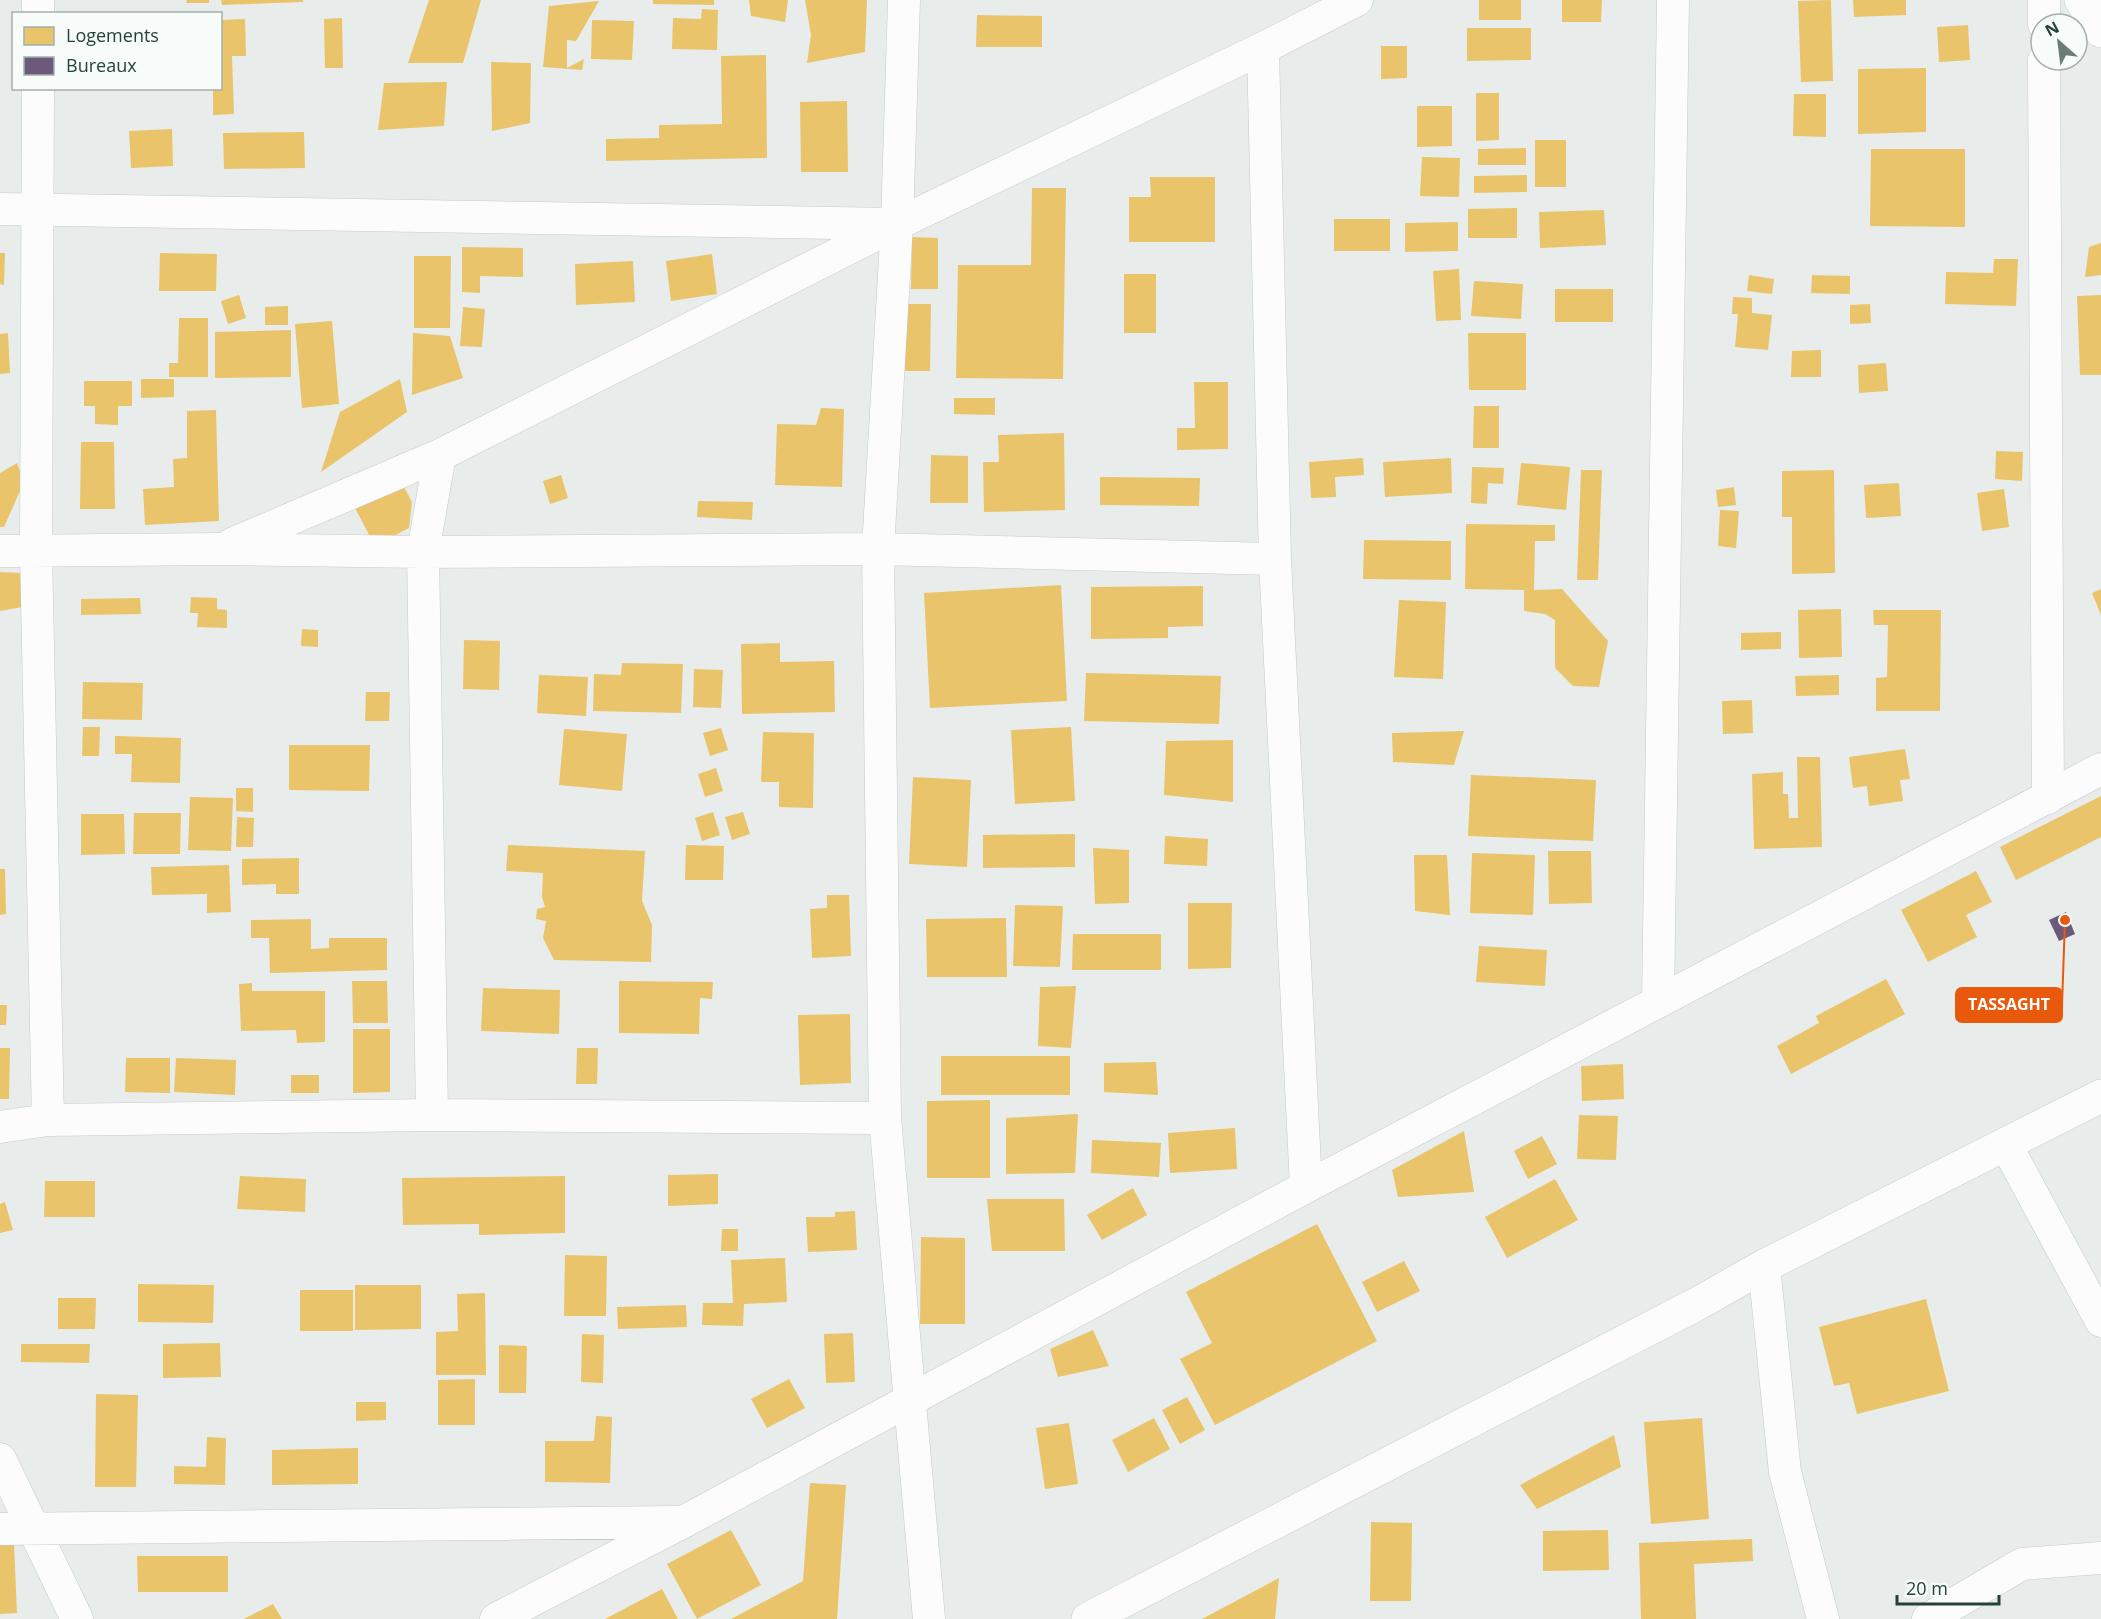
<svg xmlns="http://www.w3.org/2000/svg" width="2101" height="1619" font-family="'Open Sans',sans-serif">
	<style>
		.homes { fill: #e9c46a }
		.offices { fill: #6d597a }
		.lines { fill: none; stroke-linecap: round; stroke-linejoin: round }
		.street-casing { stroke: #c5cac8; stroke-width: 33 }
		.secondary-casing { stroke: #c3cbc8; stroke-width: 34 }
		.street { stroke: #fcfcfc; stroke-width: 32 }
		.secondary { stroke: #fcfcfc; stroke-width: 33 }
		.leader { fill: none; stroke: #e8590c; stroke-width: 2 }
		.callout-dot { fill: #e8590c; stroke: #f7fbf9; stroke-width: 2 }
		.callout { fill: #e8590c; stroke: #e8590c; stroke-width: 2 }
		.callout-label { font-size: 16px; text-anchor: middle; font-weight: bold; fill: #fff }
	</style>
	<rect width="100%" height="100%" fill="#e8edeb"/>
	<path class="homes" d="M187,0H209V3H186Z
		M221,0H303V2L222,5Z
		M429,0H481L463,63H408Z
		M653,0H714V5L653,4Z
		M749,0H788L785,22L751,16Z
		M805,0H867L865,52L807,63L811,35Z
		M1479,0H1521V20H1479Z
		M1562,0H1602L1601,22H1562Z
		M1831,0L1833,81L1801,82L1798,1Z
		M1853,0H1906V15L1854,17Z
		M599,1L576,41L567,40V68L584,59L582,70L543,67L549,6Z
		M702,9L718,10L717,50L672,49L673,18L701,19Z
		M977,15L1042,16V47H976Z
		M342,18L343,68H325L324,19Z
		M245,19L246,56H232L234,114L213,115V88H220V20Z
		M592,20L634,21L632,60L591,59Z
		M1968,25L1970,60L1939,62L1937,27Z
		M1467,28H1531V60L1467,61Z
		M1381,46H1407V78L1381,79Z
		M766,55L767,158L606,161V139L659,138V125L722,124L721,56Z
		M491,62L531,63L530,123L492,131Z
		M1926,68V132L1858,134V69Z
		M447,82L444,126L378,130L384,83Z
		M1476,93H1499V140L1476,141Z
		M1794,94H1826V137L1793,136Z
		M847,101L848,172H801L800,102Z
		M1417,106H1452V146L1417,147Z
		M172,129L173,166L131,168L129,131Z
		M304,132L305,168L224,169L223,133Z
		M1535,140H1566V187H1535Z
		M1526,148V165H1478V149Z
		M1871,149H1965V227L1870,226Z
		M1422,157L1460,158L1459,197L1420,196Z
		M1527,175V192L1474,193V176Z
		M1150,177H1215V242H1129V197H1151Z
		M1032,188H1066L1063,379L956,378L958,265H1031Z
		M1517,208V238H1468V209Z
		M1604,210L1606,245L1540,248L1539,212Z
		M1334,219H1390V251H1334Z
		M1458,222V251L1405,252V223Z
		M912,237L938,238V289H911Z
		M2101,243V275L2085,277L2089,247Z
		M462,247L523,248V277L480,276V293L462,292Z
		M0,253H5L4,285L0,284Z
		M160,253L217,254L216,291H159Z
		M712,254L717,294L671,301L666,261Z
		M414,256H451L450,328H414Z
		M1994,259H2018L2016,306L1945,304L1946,272L1993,273Z
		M633,261L635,302L576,305L575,264Z
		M1459,269L1461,320L1436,321L1433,271Z
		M1124,274H1156V333H1124Z
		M1749,275L1774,279L1772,294L1747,291Z
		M1812,275L1850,276V294L1811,293Z
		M1474,281L1523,284L1521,319L1471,316Z
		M1555,289H1613V322H1555Z
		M239,295L246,318L228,324L221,301Z
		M2101,295V375H2080L2077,296Z
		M1733,297L1752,298V313L1772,315L1768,350L1735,347L1738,314H1732Z
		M906,304H931L930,371H905Z
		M1870,304L1871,323L1850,324V305Z
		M288,306V325H265V307Z
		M463,307L485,309L482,347L460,346Z
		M179,318H208V377H169V363H178Z
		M332,321L339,404L302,408L295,324Z
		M291,330V377L215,378V332Z
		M8,333L10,373L0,374V334Z
		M413,333L450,336L463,378L412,395Z
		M1468,333H1526V390H1469Z
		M1821,350V377H1791L1792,351Z
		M1886,363L1888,391L1859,393L1858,365Z
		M141,379H174V397L141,398Z
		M400,379L407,412L321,472L340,412Z
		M84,381H132V406H118V425L95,424V406H84Z
		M1194,382H1228V449L1177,450V428H1195Z
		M954,398H995V415L954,414Z
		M1474,406H1499V448H1473Z
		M821,408L844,409L842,487L775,485L777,424L816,425Z
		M216,410L219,521L145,525L143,489L174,487L173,459L187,458V411Z
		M1064,433L1065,510L984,512L983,462H999L998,435Z
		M81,442H114L115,509H80Z
		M1996,451L2023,452L2022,481L1995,479Z
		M931,455L968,456V503H930Z
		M1363,458L1364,475L1335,477L1336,497L1311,498L1309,462Z
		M1451,458L1452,493L1385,497L1383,462Z
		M17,463L24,482L4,527H0V473Z
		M1521,463L1570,467L1566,510L1517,505Z
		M1472,467L1504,468L1503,484L1488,483L1487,504L1471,503Z
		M1581,470H1602L1598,580H1577Z
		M1834,470L1835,573L1792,574V517H1782V471Z
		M561,475L568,498L550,504L543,481Z
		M1100,477L1200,478L1199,506L1100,505Z
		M402,483L412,502L409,528L375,546L355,508Z
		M1899,483L1901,516L1866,518L1864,485Z
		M1734,487L1736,505L1718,507L1716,490Z
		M2004,489L2009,527L1982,531L1977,493Z
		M698,501L753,502L752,520L697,517Z
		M1720,510L1739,511L1736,548L1718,546Z
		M1466,524L1555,525V541H1535L1534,590L1562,589L1608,641L1599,687L1573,686L1555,668V620L1545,614L1524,611V590L1465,589Z
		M1364,540L1451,541V580L1363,579Z
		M0,572L21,573L28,606L0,611Z
		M1061,585L1067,701L930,708L924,593Z
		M1203,586V626L1168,627V638L1091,639V587Z
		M2101,589V615L2092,593Z
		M191,597L217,598V609L227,610V628L197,627L198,613H190Z
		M140,598L141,614L81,615V599Z
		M1399,600L1446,602L1443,679L1394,677Z
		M1841,609L1842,657L1799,658L1798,610Z
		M1873,610H1941L1940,711H1876V678L1887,677L1888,625H1874Z
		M302,629L318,630V647L301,646Z
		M1781,632V649L1741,650V633Z
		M464,640L500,641L499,690L463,689Z
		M780,643V662L834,661L835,712L742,714L741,644Z
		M622,663L683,664L681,713L593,711L594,674L621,675Z
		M694,669L723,670L721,708L693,707Z
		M1086,673L1221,676L1219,724L1084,721Z
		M539,675L588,677L586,716L537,713Z
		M1839,675V695L1796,696L1795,676Z
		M83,682L143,683L142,720L82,719Z
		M366,692H390L389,721H365Z
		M1752,700L1753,733L1723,734L1722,701Z
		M83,727H100L99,756H82Z
		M1071,727L1075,801L1015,804L1011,730Z
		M721,728L728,750L710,756L703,733Z
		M564,729L627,734L622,791L559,785Z
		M1464,731L1454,765L1393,762L1392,733Z
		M763,732L814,733L813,808L779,807V782H761Z
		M115,736L181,738L180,783L131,782L132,754H115Z
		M1233,740V802L1164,795L1166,741Z
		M289,745H370L369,791L289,790Z
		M1905,749L1910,779L1900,780L1903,801L1869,806L1867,786L1853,788L1849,757Z
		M1797,757H1820L1822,847L1754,849L1752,774L1783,772V794H1788L1789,818H1798Z
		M716,768L723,791L705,797L698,774Z
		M1471,775L1596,780L1593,841L1468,836Z
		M913,777L971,780L967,867L909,864Z
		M236,788H253V812L236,811Z
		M2101,796V837L2016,880L2000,847Z
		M190,797L233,798L231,851L188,850Z
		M713,812L720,835L702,841L695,818Z
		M743,812L750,834L732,840L725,817Z
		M134,813H181L180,854H133Z
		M81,814H124L125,854L81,855Z
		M237,817L254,818L253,847H236Z
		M1075,834V867L983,868V835Z
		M1165,836L1208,839L1207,866L1164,864Z
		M508,845L645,851L642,901L652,925L651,962L554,960L543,938L546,921L536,919L537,909L545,907L542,897L543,873L506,871Z
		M686,845L724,846L723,880H685Z
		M1093,848L1129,850V903L1095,904Z
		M1548,851H1591L1592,903L1549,904Z
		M1472,853L1535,855L1533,915L1470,913Z
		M1414,855H1447L1450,915L1415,911Z
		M299,858V894H276V884L242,885V859Z
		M229,865L231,912L207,913V894L152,895L151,867Z
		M0,869H5L6,914L0,915Z
		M1976,871L1992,902L1966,915L1977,937L1928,962L1901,910Z
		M827,895H849L851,956L812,958L810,909L827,908Z
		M1188,903H1232L1231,968L1188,969Z
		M1015,905L1063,906L1060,967L1013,966Z
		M1006,918L1007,977H927L926,919Z
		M311,919V949L329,948V938H387V970L270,973L269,938H251V920Z
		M1073,934H1161V970H1072Z
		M1479,946L1547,950L1545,986L1476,982Z
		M1886,979L1905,1014L1791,1074L1777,1046L1819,1023L1816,1016Z
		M352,981H387L388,1023H353Z
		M619,981L713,982L712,999L700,998L699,1034L619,1033Z
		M252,983V991H325V1042L297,1043L296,1030L241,1031L239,984Z
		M1076,986L1071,1048L1038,1046L1040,987Z
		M483,988L560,990L559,1034L481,1031Z
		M0,1005H7L6,1025H0Z
		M850,1014L851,1083L800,1085L798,1015Z
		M353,1029H390V1092L353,1093Z
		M0,1048H10L9,1099H0Z
		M577,1048H598L597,1084H576Z
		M941,1056H1070V1095H941Z
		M126,1058H170V1093L125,1092Z
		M176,1058L236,1060L235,1095L174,1092Z
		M1156,1062L1158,1095L1104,1092V1063Z
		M1623,1064L1624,1099L1582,1101L1581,1066Z
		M291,1075H319V1093H291Z
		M990,1100V1178H927V1101Z
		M1078,1114L1075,1173L1006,1174V1118Z
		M1579,1115L1618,1116L1616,1160L1577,1159Z
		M1235,1128L1237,1169L1170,1173L1168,1133Z
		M1464,1131L1474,1192L1398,1197L1392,1170Z
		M1542,1136L1557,1164L1528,1179L1514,1151Z
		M1092,1140L1161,1143L1159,1177L1091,1173Z
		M718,1174V1204L668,1206V1175Z
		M240,1176L306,1179L305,1212L237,1209Z
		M565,1176V1233L479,1235V1224L403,1225L402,1178Z
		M1555,1179L1578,1220L1507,1258L1485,1217Z
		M45,1181H95V1217H44Z
		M1133,1188L1147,1215L1102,1240L1087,1215Z
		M987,1199H1064L1065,1251H992Z
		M5,1202L13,1230L0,1233V1204Z
		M855,1211L857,1250L808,1252L806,1217H835V1212Z
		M1317,1224L1377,1341L1215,1425L1180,1359L1212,1343L1186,1292Z
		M722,1229H738V1251H721Z
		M921,1237L965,1238V1324H920Z
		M565,1255L607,1256L606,1316H564Z
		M785,1258L787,1302L744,1304L743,1326L702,1325L703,1303H733L731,1260Z
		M1404,1261L1420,1291L1377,1312L1362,1282Z
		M138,1284L214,1285L213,1323L138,1322Z
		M355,1285H421V1329L355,1330Z
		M300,1290H353V1331H300Z
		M485,1293L486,1375H436V1332L458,1331L457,1294Z
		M58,1298H96L95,1329H58Z
		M1926,1299L1949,1391L1857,1414L1849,1383L1834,1386L1819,1327Z
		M686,1305L687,1327L618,1329L617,1307Z
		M1093,1330L1109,1366L1058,1377L1050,1349Z
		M853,1333L855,1382L826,1383L824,1334Z
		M582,1334L604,1335L603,1383L581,1382Z
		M220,1343L221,1377L163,1378V1344Z
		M21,1344H90L89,1363L21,1362Z
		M499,1345L527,1346L526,1393H499Z
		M475,1379V1425H438V1380Z
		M789,1379L805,1408L767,1428L751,1399Z
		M96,1394L138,1395L136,1487H95Z
		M1187,1397L1205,1430L1180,1444L1162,1410Z
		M356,1402H386V1420L356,1421Z
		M596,1416L612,1417L610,1483L545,1482V1441H594Z
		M1154,1418L1170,1449L1128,1472L1112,1440Z
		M1702,1418L1709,1519L1651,1524L1644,1422Z
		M1069,1423L1078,1484L1045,1489L1036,1428Z
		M1614,1435L1621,1467L1537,1509L1520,1485Z
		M207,1437L226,1438L225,1485L174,1484V1466L206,1467Z
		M358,1448V1484L272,1485V1450Z
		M810,1483L846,1485L837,1619H731L803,1581Z
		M1371,1522L1412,1523L1411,1601H1370Z
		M731,1530L761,1585L697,1619L667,1564Z
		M1608,1530L1609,1570L1543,1571V1531Z
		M1752,1539L1753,1561L1694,1564L1696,1619H1641L1639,1543Z
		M14,1544L17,1613L0,1614V1545Z
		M137,1556H228V1592H138Z
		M1279,1578L1275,1619H1202Z
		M662,1589L678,1619H605Z
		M273,1604L282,1619H244Z"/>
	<path class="offices" d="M2066,912L2075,934L2059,941L2049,920Z"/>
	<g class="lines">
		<defs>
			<path id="street" d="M38,0V14
				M904,0L897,224L878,549L885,1118L929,1619
				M2044,0V24
				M1263,48L1275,559L1306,1187
				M2044,60L2048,798
				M38,88L36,551L48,1120
				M0,209L893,224
				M232,544L440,455L897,224L1263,48L1357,0
				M0,551L220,549L423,552L878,549L1275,559
				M1658,1002L1673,0
				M432,1115L423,552L440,455
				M0,1127L48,1120L432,1115L885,1118
				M2006,1145L2101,1321
				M1764,1266L1785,1472L1823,1619
				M0,1459L77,1619
				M0,1529L677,1522
				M496,1619L685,1521L1306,1187L2101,769
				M1928,1619L2022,1564L2101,1558"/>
			<path id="secondary" d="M2081,0L2101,31
				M1088,1619L1697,1304L1764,1266L2101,1096"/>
		</defs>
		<use href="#street" class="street-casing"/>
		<use href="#secondary" class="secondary-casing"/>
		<use href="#street" class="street"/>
		<use href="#secondary" class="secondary"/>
	</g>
	<path class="leader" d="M2065 920L2062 1005"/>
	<circle class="callout-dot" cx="2065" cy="920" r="6"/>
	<rect class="callout" x="1956" y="988" width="106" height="34" rx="6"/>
	<g class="callout-label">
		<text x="2009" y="1010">TASSAGHT</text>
	</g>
	<rect x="12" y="12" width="210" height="78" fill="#f7fbf9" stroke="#a3b1ad" stroke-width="1.5"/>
	<rect x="24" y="27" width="30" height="18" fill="#e9c46a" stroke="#a3b1ad" stroke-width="1.5"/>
	<text x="66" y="42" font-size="18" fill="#24423a">Logements</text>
	<rect x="24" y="57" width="30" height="18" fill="#6d597a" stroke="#a3b1ad" stroke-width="1.5"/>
	<text x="66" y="72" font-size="18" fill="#24423a">Bureaux</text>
	<g transform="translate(2059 42) rotate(332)"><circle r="28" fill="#f7fbf9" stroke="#a3b1ad" stroke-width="1.5"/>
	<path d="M0-4.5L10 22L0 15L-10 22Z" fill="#697e78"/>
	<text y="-9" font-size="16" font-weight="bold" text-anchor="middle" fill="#24423a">N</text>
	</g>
	<path d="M1897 1595v9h102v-9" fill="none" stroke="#24423a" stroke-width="3"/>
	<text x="1906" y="1595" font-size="18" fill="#24423a" stroke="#f7fbf9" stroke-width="4.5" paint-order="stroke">20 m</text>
</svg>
